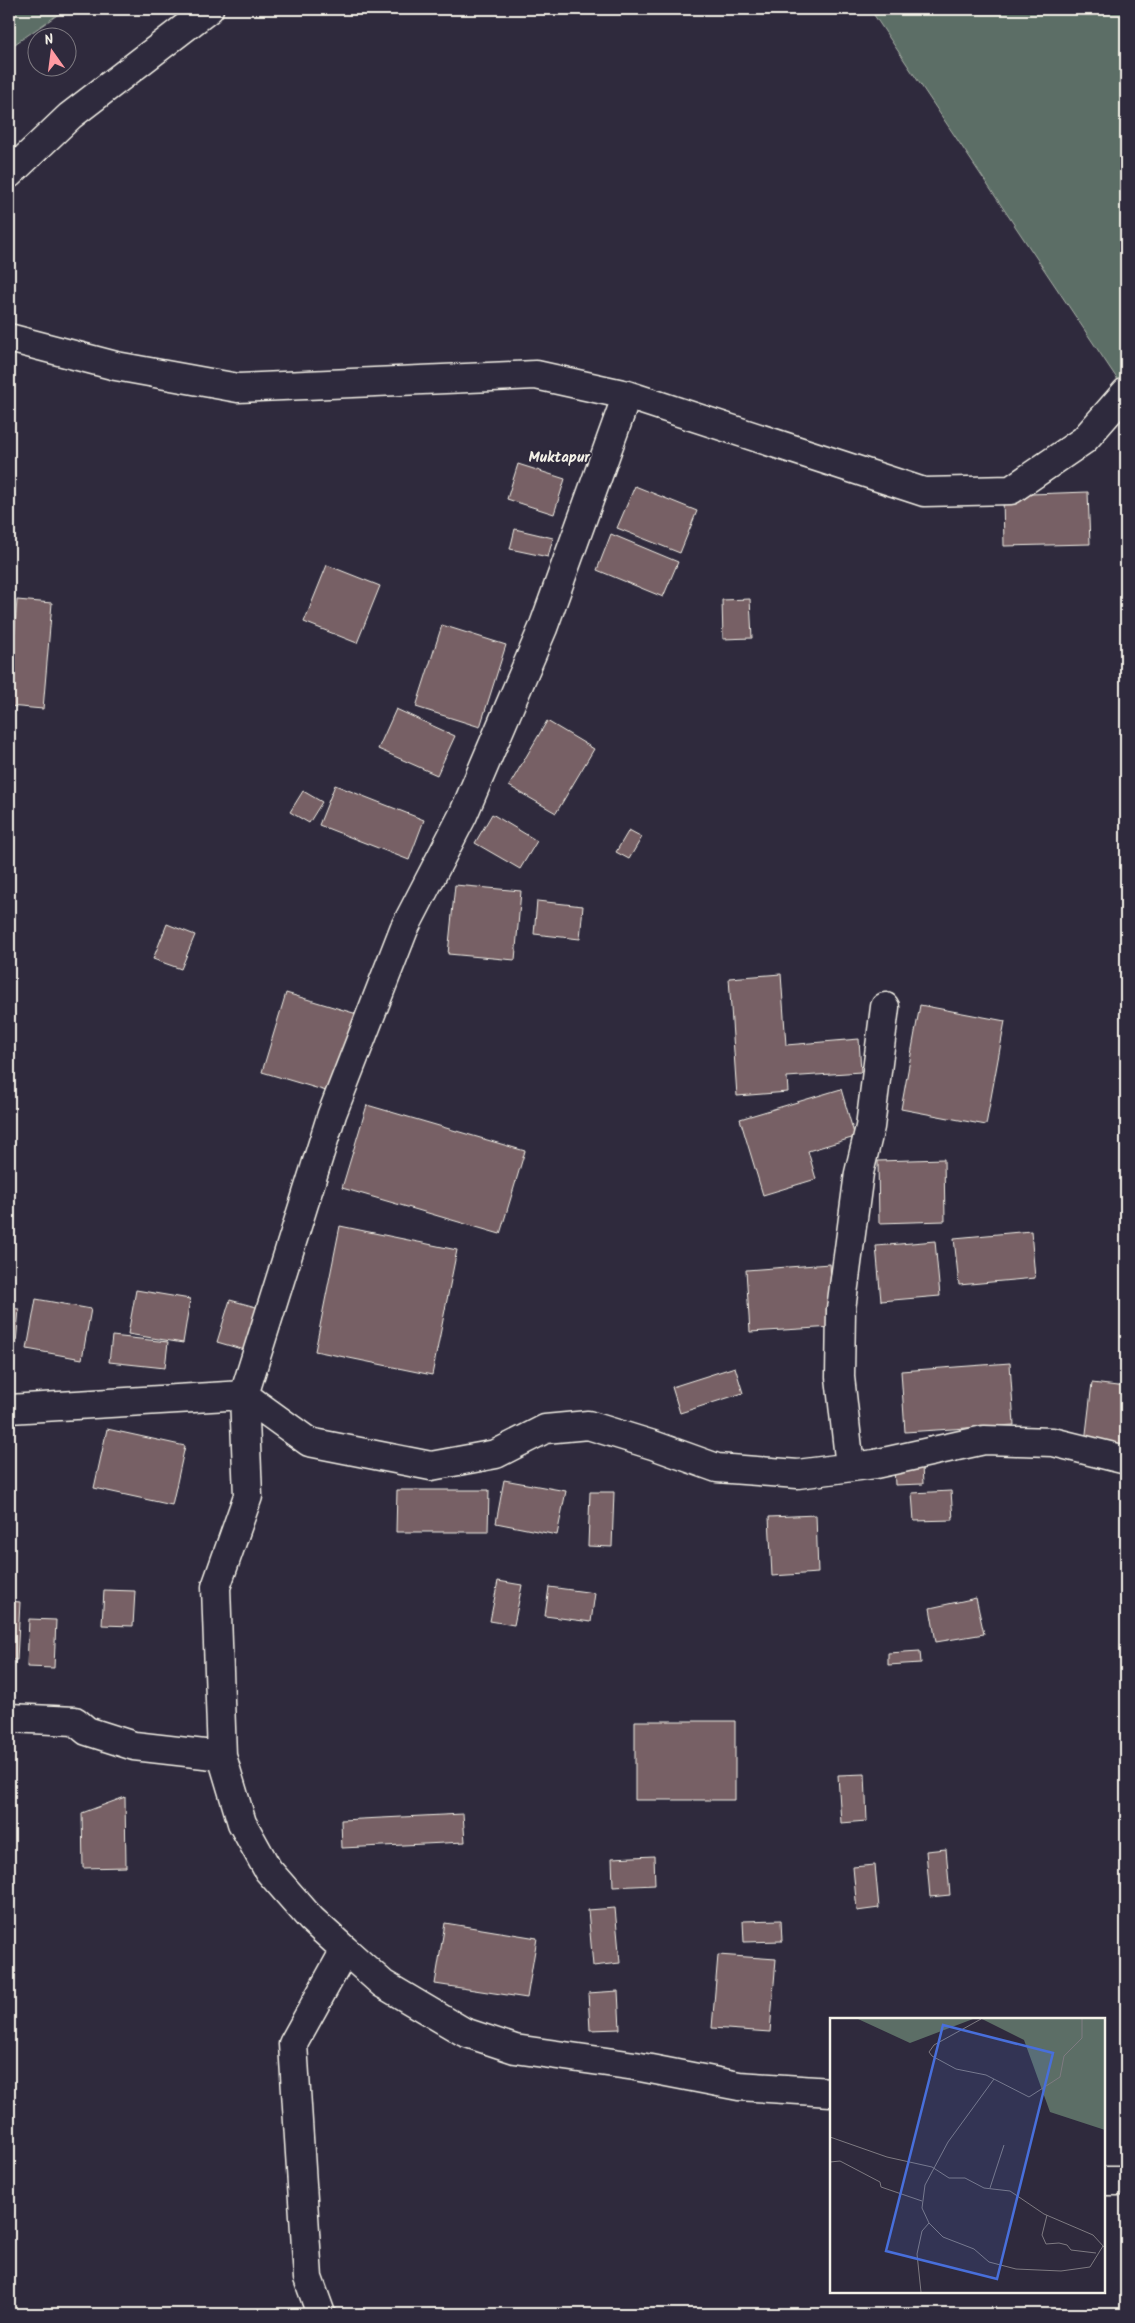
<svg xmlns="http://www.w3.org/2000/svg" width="1135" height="2323" font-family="Kalam,sans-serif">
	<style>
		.green { fill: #5c6e66; stroke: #a8b0a7 }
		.building { fill: #776165; stroke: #f4f1e8 }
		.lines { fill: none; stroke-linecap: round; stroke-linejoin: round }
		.street-casing { stroke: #f4f1e8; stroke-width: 31 }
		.street { stroke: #2f2a3d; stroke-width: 28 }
		.labels { text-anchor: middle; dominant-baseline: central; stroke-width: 4; stroke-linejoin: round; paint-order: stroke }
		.quarter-label { font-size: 15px; font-weight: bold; fill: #f4f1e8; stroke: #2f2a3d }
		.inset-road { fill: none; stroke: #7e7a81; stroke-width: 1 }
		.view { fill: #486fdb; fill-opacity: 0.15; stroke: #486fdb; stroke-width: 2.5 }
		.inset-edge { fill: none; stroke: #f4f1e8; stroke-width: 2.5 }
	</style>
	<rect width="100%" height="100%" fill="#2f2a3d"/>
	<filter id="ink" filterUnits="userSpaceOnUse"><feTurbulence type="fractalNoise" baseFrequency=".02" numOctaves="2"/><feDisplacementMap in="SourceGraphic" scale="10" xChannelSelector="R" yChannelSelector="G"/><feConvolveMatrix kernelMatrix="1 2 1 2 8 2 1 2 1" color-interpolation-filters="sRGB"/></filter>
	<g filter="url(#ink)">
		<path class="green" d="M9,9H66L9,48Z
			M870,9H1126V392Z"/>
		<path class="building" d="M518,464L565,479L554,514L507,499Z
			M635,486L697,511L680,553L617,528Z
			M1088,492L1090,544L1004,546L1003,495Z
			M515,529L553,538L548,557L510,549Z
			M611,534L678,562L663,597L597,570Z
			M327,565L380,586L357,643L304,622Z
			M750,599L752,638L723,639L722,600Z
			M17,600L52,603L43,709L9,706Z
			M442,625L506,645L480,727L416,707Z
			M396,709L455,736L437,775L378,749Z
			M547,721L594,749L556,813L509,786Z
			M335,785L424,820L409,860L319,825Z
			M303,791L322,802L309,823L290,812Z
			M492,814L537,841L520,869L475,843Z
			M629,830L642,837L629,859L616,852Z
			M455,885L521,891L515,960L448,954Z
			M537,901L583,906L580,939L534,934Z
			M167,924L195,935L181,969L153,959Z
			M781,974L786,1045L859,1039L861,1072L787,1077L788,1092L737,1096L729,978Z
			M286,993L357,1014L333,1093L262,1072Z
			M920,1005L1005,1021L986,1125L901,1109Z
			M841,1089L855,1137L808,1151L816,1179L763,1195L740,1119Z
			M367,1105L525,1151L500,1234L342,1188Z
			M944,1159L945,1221L879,1223L878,1161Z
			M340,1226L457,1250L432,1375L315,1351Z
			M1031,1231L1035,1278L959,1285L954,1238Z
			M935,1241L940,1296L881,1301L876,1246Z
			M830,1264L834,1327L750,1332L746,1270Z
			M136,1290L190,1299L183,1343L128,1334Z
			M36,1299L91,1309L82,1359L27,1349Z
			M230,1300L267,1310L255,1353L217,1342Z
			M9,1308L19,1309L14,1366H9Z
			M112,1336L168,1342L165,1368L109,1362Z
			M1010,1363L1014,1425L905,1432L901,1371Z
			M735,1367L743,1393L680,1413L672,1387Z
			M1092,1383L1126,1387V1447L1085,1442Z
			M107,1429L185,1446L172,1505L94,1488Z
			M922,1466L923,1484L895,1485L894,1467Z
			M504,1480L566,1491L557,1535L496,1523Z
			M397,1490H489L488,1532H396Z
			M951,1491L953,1520L914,1521L912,1493Z
			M590,1492H614L612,1547L588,1546Z
			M816,1515L818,1573L772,1576L769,1517Z
			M498,1581L522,1585L514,1625L490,1621Z
			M549,1587L595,1593L591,1622L545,1616Z
			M104,1590L135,1591L133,1626L102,1625Z
			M976,1598L984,1634L936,1642L930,1608Z
			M9,1601L20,1602L17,1660H9Z
			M29,1619L56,1620L54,1668L27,1667Z
			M920,1651L921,1663L888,1665V1653Z
			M635,1721H735V1800H635Z
			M865,1774L867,1821L841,1823L838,1775Z
			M125,1797L126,1867L83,1868L82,1813Z
			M463,1814L465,1842L342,1848L341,1820Z
			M946,1849L950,1895L930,1897L926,1851Z
			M654,1856L655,1885L613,1887L612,1858Z
			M875,1865L879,1908L857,1911L853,1867Z
			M615,1908L620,1963L593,1966L588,1910Z
			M781,1920L782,1941L744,1942L743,1921Z
			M445,1923L537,1938L527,1998L435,1984Z
			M718,1955L776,1959L770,2032L712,2028Z
			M618,1991L620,2029L590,2030L588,1993Z"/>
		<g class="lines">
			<defs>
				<path id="street" d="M9,174L70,116L209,9
					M9,338L116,366L238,388L536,375L627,395L924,492L1011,490L1084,440L1126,392
					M9,1409L244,1395L309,1442L431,1466L496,1454L545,1429L588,1425L653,1445L717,1468L798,1474L875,1464L984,1440L1053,1442L1126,1460
					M850,1467L840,1377L841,1309L859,1173L870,1127L885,1007
					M9,1718L75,1721L87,1731L134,1746L222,1756
					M345,1950L383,1984L464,2032L515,2049L635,2066L739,2086L831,2092
					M1104,2181H1126
					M321,2314L308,2278L293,2044L345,1950L311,1919L268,1870L242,1823L222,1756L216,1587L248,1496L244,1395L332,1114L404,929L463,815L543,628L627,395"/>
			</defs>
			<use href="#street" class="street-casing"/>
			<use href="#street" class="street"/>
		</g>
	</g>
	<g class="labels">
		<g class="quarter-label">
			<text x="559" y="458">Muktapur</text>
		</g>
	</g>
	<g transform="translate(830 2018)">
		<rect width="275" height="275" fill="#2f2a3d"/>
		<path d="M28,1H143L80,25ZM152,1H275V112L220,94L194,22Z" fill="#5c6e66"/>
		<path class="inset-road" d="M151,1L104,27L99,34L102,38L126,51L156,57L199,79L230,59L234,38L252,20V1M0,119L57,139L102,149L119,160H135L154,170L180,173L214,196L263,217L275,230M0,144L10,143L50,164L51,169L92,183M160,170L174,127M217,197L212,217L216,226L229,225L237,227L241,232L266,235M99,205L113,219L144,231L159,244L186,251L231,253L260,249L273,228M91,274L87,236L92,213L99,205L92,190L95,167L118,124L164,61"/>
		<path class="view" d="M113,7L223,35L167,261L56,233Z"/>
		<rect width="275" height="275" class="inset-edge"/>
	</g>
	<rect width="1135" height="2323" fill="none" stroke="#2f2a3d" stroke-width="30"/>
	<rect x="15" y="15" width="1105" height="2293" fill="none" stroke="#f4f1e8" stroke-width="2" filter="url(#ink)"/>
	<g transform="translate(52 52) rotate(346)"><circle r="24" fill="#2f2a3d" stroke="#7e7a81"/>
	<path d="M0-4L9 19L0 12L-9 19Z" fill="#ff9aa2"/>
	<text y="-8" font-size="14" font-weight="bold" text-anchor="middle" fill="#f4f1e8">N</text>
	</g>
</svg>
